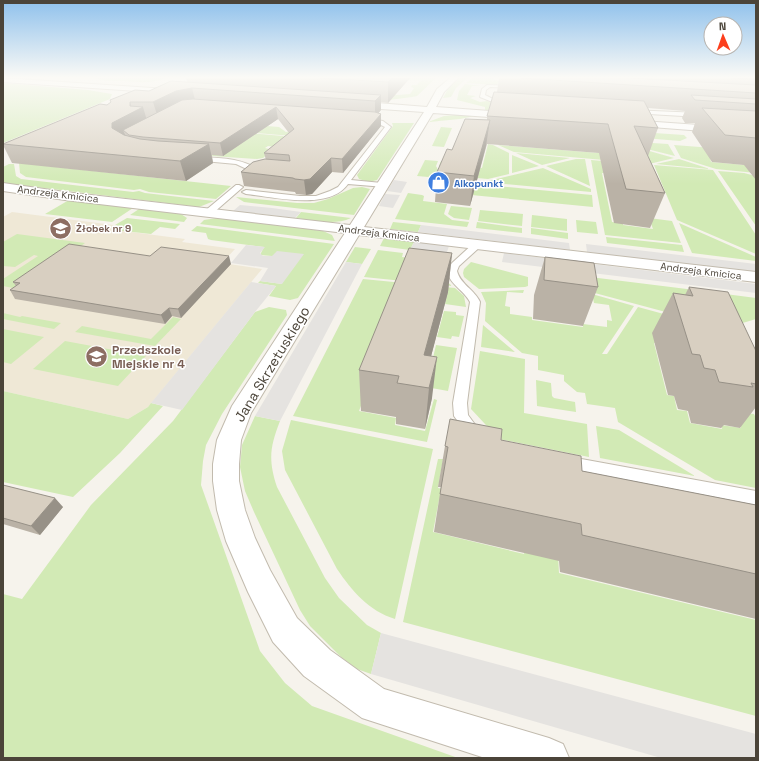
<svg xmlns="http://www.w3.org/2000/svg" width="759" height="761" font-family="'Space Grotesk',sans-serif">
	<style>
		.education { fill: #efe8d6 }
		.green { fill: #d2eab5 }
		.parking { fill: #e5e3e0 }
		.lines { fill: none; stroke-linecap: round; stroke-linejoin: round }
		.lane-casing { stroke: #c2bbae; stroke-width: 2 }
		.street-casing { stroke: #c2bbae; stroke-width: 2 }
		.lane { fill: #fff; fill-rule: evenodd }
		.street { fill: #fff; fill-rule: evenodd }
		.wall { fill: #bab2a6 }
		.shaded-wall { fill: #979187 }
		.building { fill: #d8cfc1; stroke: #979187 }
		.labels { text-anchor: middle; dominant-baseline: central; stroke-width: 3; stroke-linejoin: round; paint-order: stroke }
		.far-shop-label { font-size: 10px; font-weight: bold; fill: #366cbe; stroke: #fff; text-anchor: start }
		.far-street-label { font-size: 10px; fill: #4b4439; stroke: #fff }
		.far-education-label { font-size: 10px; font-weight: bold; fill: #785e54; stroke: #fff; text-anchor: start }
		.education-label { font-size: 12px; font-weight: bold; fill: #785e54; stroke: #fff; text-anchor: start }
		.near-street-label { font-size: 14px; fill: #4b4439; stroke: #fff }
	</style>
	<rect width="100%" height="100%" fill="#f6f3ec"/>
	<path class="education" d="M12,212L121,226L116,230L185,239L182,242L235,249L222,263L262,269L148,407L128,419L3,391V217Z"/>
	<path class="green" d="M95,78H166C151,84 138,82 123,81C113,81 104,82 95,78Z
		M326,78H436L417,96L412,97L389,100L378,94L397,95L410,94L414,88L411,87L412,85H417L421,80Z
		M459,78H467L456,88L451,97L443,98L448,89Z
		M472,78H490L499,81L497,85L466,83Z
		M3,83L88,90L112,94L110,99L3,143Z
		M465,84L481,86H472L467,95L476,96L470,98L480,102L487,101L493,103L654,118L652,120L638,121L485,110V107L457,100L459,91Z
		M457,115L475,116L460,119L428,122L444,116Z
		M182,119L279,127L286,132L290,131L292,136L164,125Z
		M392,123H414L377,180L369,182L359,179L357,175L393,126Z
		M441,127L452,128L444,147L432,146Z
		M595,129L684,135L687,138L680,141L596,134Z
		M222,131L283,136L286,138L276,147L268,146L265,148L273,150L263,158L257,159L212,156Z
		M637,142L668,144L675,156L639,147Z
		M488,144L493,145L509,153V174L488,179L444,175L439,166L441,161C455,162 468,167 482,168Z
		M498,145L649,157L647,153L639,148L674,158L649,164L514,152Z
		M674,145L726,149L713,158H710L711,162L756,166V173L716,169L681,158Z
		M516,153L570,158L542,165Z
		M512,155L539,166L512,173Z
		M576,159H585L590,186L546,166Z
		M679,159L710,169L656,164Z
		M425,160L438,161L436,166L441,175L440,178L417,176Z
		M591,160L649,165L618,174L602,173L612,222L623,223V225L653,229L649,218L672,221L681,243L605,235Z
		M19,163L231,186L216,199L149,192L140,189L134,190L26,177L20,173Z
		M9,164H14L16,176L21,179L133,192L139,191L145,193L214,201L199,207L3,183V167Z
		M654,165L713,170L756,235V254L677,220Z
		M543,168L591,189V192L484,182Z
		M718,171L744,173L756,176V181H755L756,183V226Z
		M476,184L592,195L593,207L461,194L456,189Z
		M362,187L370,189L354,215L244,202L236,197L297,203H314L328,199L353,188Z
		M408,193L422,195L424,196L423,201L447,204L444,214L452,220L469,222L467,227L395,219Z
		M69,200L133,208L112,222L45,214Z
		M451,206L472,208L469,220L454,218L448,214Z
		M139,209L181,214L187,218L184,222L130,215Z
		M480,210L523,214L522,226L478,221Z
		M301,212L351,218C334,226 313,220 296,218Z
		M532,215L567,219V231L531,227Z
		M127,218L180,224L175,229L160,227L151,234L115,230L120,226L115,225Z
		M217,218L323,231L332,235L335,241L200,224L204,220Z
		M576,220L596,222L598,234L577,232Z
		M393,222L421,225L418,232L390,229Z
		M477,222L522,228V233L476,228Z
		M679,223L756,257V261L692,253Z
		M197,226L334,244L298,298L290,300L269,296L276,286L258,283L260,281L282,284L272,256L260,255L264,247L211,240L208,239L206,233L191,231Z
		M531,228L568,233V239L531,234Z
		M17,234L85,243L77,249L57,258L13,288L3,286V279L38,256L34,255L15,267L3,266V242Z
		M606,237L682,245L684,252L607,243Z
		M384,238L414,242L410,250L380,246Z
		M355,247L371,249L362,264L346,262Z
		M378,250L403,253L402,257L431,261L444,279L452,286L364,277Z
		M471,262L528,277V286L525,287L479,289L464,277L463,273L464,269Z
		M590,277L703,291L718,326L591,292Z
		M363,279L455,288L464,296L466,307L445,304L448,291L406,286L359,411L396,418L395,425L425,431L434,399L437,400L427,442L293,416Z
		M524,290L523,293L507,292L505,306L510,307V314L532,317V320L583,327V324L607,327V320L612,321L609,305L594,303L592,294L634,306L602,354H607L638,307L719,329L659,343H654L667,395L674,396L677,410L687,411L690,423L722,429L721,425L741,428L733,407L744,413L754,414L756,418V488L715,480L618,422L615,408L587,404L585,393L577,392L564,381V375L538,370V356L522,353L485,321L486,303L481,292Z
		M710,292L756,298V319L726,328Z
		M269,307L286,310L287,315L222,414L206,445L203,461L201,485L260,651L285,683L312,706L458,758H3V594L22,599L91,505L173,421L255,312Z
		M444,311L456,312V315L464,316L459,337L452,336L451,339L437,337Z
		M3,313L20,317L22,316L61,323L54,329L3,319Z
		M173,317L181,319L155,346L75,332L82,326L151,339Z
		M483,325L515,352L481,347Z
		M3,329L44,337L11,364L3,362Z
		M65,341L146,356L118,386L33,369Z
		M436,345L457,348L448,391L426,387Z
		M480,351L525,359L524,413L587,424L589,457L499,439L471,409Z
		M536,380L551,383L552,396L554,398L575,402L576,412L537,406Z
		M3,391L128,419L148,407L151,403L163,406L120,453L73,497L3,482Z
		M255,416L280,421C270,447 268,460 277,487L325,578L339,598L367,625L381,633L371,674L357,669L341,657L310,626L300,610L254,512L245,491L240,467L242,445Z
		M291,420L433,449L395,619C369,611 352,591 337,569L285,470L282,451Z
		M596,426L619,430L695,476L600,458Z
		M438,459H443L438,488L449,490L439,500L433,532L524,554L525,547L558,555L559,573L756,620V716L403,622Z"/>
	<path class="parking" d="M394,180L407,182L401,193L387,191Z
		M385,194L400,195L393,208L379,206Z
		M240,205L272,208L301,212L295,218L233,211Z
		M421,225L569,243L570,250L418,232Z
		M414,242L449,246L446,255L410,250Z
		M586,244L756,264V272L587,252Z
		M246,245L265,247L260,253L263,256H272L277,251L304,254L282,284L260,281L268,268L231,263Z
		M504,253L756,284V293L502,262Z
		M346,262L362,264L280,421L255,416Z
		M251,282L276,286L255,312L182,410L151,403Z
		M381,633L756,734V758H661L371,674Z"/>
	<g class="lines">
		<defs>
			<path id="lane" d="M487,85L516,86L518,87L516,88L490,87L486,90L485,95L495,100L511,102V104L509,105L490,101L480,97L482,89Z
				M630,110L700,113L703,115L700,117L632,113L629,111Z
				M364,118L383,121L391,127L351,180L382,183L386,185L385,187L348,184C329,211 274,197 246,194L242,192L246,190L300,196H316L330,191L338,187L385,127L377,123L362,121L361,120Z
				M195,157C218,158 243,157 262,172L254,175L250,173L251,171L236,164L193,160V158Z
				M236,185H239L243,187L212,214H206L205,212L206,210Z
				M478,241L481,242L483,244L481,246L459,266L457,271C460,284 475,290 480,302L467,403L468,415L482,434L480,438L475,440L470,438L454,416L453,403L470,302C464,290 450,285 447,271L452,263L475,242Z
				M565,456L756,491V505L565,468L560,466L557,462L560,458Z"/>
			<path id="street" d="M3,78L182,90L186,92L182,94L3,82Z
				M450,78H458L444,92L436,107L517,113L522,116L517,119L433,113L364,227L756,272V282L359,235L251,413L241,440L239,464V481L245,510L255,538L270,570L297,618L330,650L384,689L549,738L563,744L569,758H485L362,718L304,676L273,642L248,592L226,541L217,510L213,481V464L217,440L232,406L345,233L65,200L3,191V183L65,192L350,225L424,112L352,107L348,104L352,101L427,107L437,89Z
				M628,120L756,129V135L625,125L623,123Z"/>
		</defs>
		<use href="#lane" class="lane-casing"/>
		<use href="#street" class="street-casing"/>
		<use href="#lane" class="lane"/>
		<use href="#street" class="street"/>
	</g>
	<path class="wall" d="M186,78H410L388,103L381,102V110L378,113L381,114V126L343,173L332,172L312,194L306,195L296,194L295,192L244,186L241,172L266,160L264,153L289,133L278,119L223,156L212,155L213,163L186,181L12,163L3,145V144L149,91L187,82Z
		M499,78H756V180L744,165L712,162L692,132L695,123H685L682,118L685,111L648,108L658,128L648,156L665,193L650,228L614,223L599,153L487,144L470,206L435,202L437,172L452,150L487,120V116L497,92Z
		M452,253L448,292L431,356L432,398L425,429L396,424V417L361,411L359,370Z
		M150,256L231,264L181,318L172,316L165,324L15,299L10,290L16,286L13,282Z
		M545,257L598,287L583,326L533,319L534,295Z
		M689,287L756,351V407L740,428L724,425L721,428L691,423L688,411L678,409L674,396L668,395L652,333L673,293L685,295Z
		M501,440L582,471L756,505V619L560,572L559,561L434,532L441,487H438L445,446Z
		M3,485L63,507L40,535L3,524Z"/>
	<path class="shaded-wall" d="M392,78H410L388,103V82Z
		M192,88L196,104L158,118L153,102L176,91Z
		M381,95V110L375,117V101Z
		M130,102L133,112L143,107L148,124L123,130L126,137L112,128V123L130,106Z
		M276,107L278,119L223,156L220,143Z
		M381,114V126L343,173L342,159Z
		M490,120L486,146L470,206L474,176Z
		M209,144L213,163L186,181L180,161Z
		M331,158L332,172L312,194L306,195L304,180Z
		M452,253L448,292L423,387L424,355Z
		M229,256L231,264L181,318L178,309Z
		M169,308L172,316L165,324L161,315Z
		M437,357L432,398L425,429L429,388Z
		M55,498L63,507L40,535L31,526Z"/>
	<path class="building" d="M320,78H392L388,82Z
		M521,78H629L756,85V93Z
		M731,78H756V79Z
		M171,81L381,95L375,101L192,88L176,91L153,102H130V106L143,107L112,123V128L124,135L140,139L158,141L209,144L180,161L3,144L100,104L107,105L111,102L110,100L135,90L149,91Z
		M494,92L644,101L658,128L634,126L665,193L626,189L608,124L487,116Z
		M691,95L756,99V104L695,100Z
		M193,99L375,112L381,114L342,159L331,158L310,179L304,180L295,179L293,178L241,172L253,162L265,159L290,161L289,155L264,153L294,129L276,107L220,143L143,137L129,135L123,130L182,100Z
		M702,108L756,111V138L725,135Z
		M465,119L490,120L474,176L437,172L447,149L452,150Z
		M69,244L150,256L161,247L229,256L178,309L169,308L161,315L10,290L20,283L13,282Z
		M409,248L452,253L424,355L437,357L429,388L397,383L399,376L359,370Z
		M545,257L594,263L598,287L544,280Z
		M689,287L728,292L756,351V384L751,383L753,387L719,382L715,370L704,368L700,355L692,354L673,293L693,296Z
		M450,419L502,429L501,440L581,456L582,471L756,505V574L582,535L581,524L440,494L448,447L445,446Z
		M3,485L55,498L31,526L3,518Z"/>
	<linearGradient id="sky" x2="0" y2="1"><stop stop-color="#8fc1ec"/><stop offset="0.42" stop-color="#fbfaf6"/><stop offset="1" stop-color="#fbfaf6" stop-opacity="0"/></linearGradient>
	<rect width="759" height="184" fill="url(#sky)"/>
	<defs>
		<symbol id="shop-disc" viewBox="-11 -11 22 22"><circle r="9.5" fill="#3f7fe0" stroke="#fff"/><path d="M-5-2.5h2.3a2.7 3.5 0 0 1 5.4 0H5L5.5 6h-11ZM-1.5-2.5h3a1.5 2.3 0 0 0-3 0Z" fill="#fff"/></symbol>
		<symbol id="school-disc" viewBox="-11 -11 22 22"><circle r="9.5" fill="#8d6e63" stroke="#fff"/><path d="M0-5L7-2L0 1L-7-2ZM-4 1L0 2.5L4 1V4Q0 6-4 4Z" fill="#fff"/></symbol>
	</defs>
	<g fill-rule="evenodd">
		<use href="#shop-disc" x="426" y="170" width="25" height="25"/>
		<use href="#school-disc" x="48" y="216" width="25" height="25"/>
		<use href="#school-disc" x="84" y="344" width="25" height="25"/>
	</g>
	<g class="labels">
		<g class="far-shop-label">
			<text x="454" y="183">Alkopunkt</text>
		</g>
		<g class="far-street-label">
			<text transform="translate(58 194) rotate(7)">Andrzeja Kmicica</text>
			<text transform="translate(379 233) rotate(7)">Andrzeja Kmicica</text>
			<text transform="translate(701 271) rotate(7)">Andrzeja Kmicica</text>
		</g>
		<g class="far-education-label">
			<text x="76" y="228">Żłobek nr 9</text>
		</g>
		<g class="education-label">
			<text x="112" y="350">Przedszkole<tspan x="112" dy="14">Miejskie nr 4</tspan></text>
		</g>
		<g class="near-street-label">
			<text transform="translate(272 364) rotate(-59)">Jana Skrzetuskiego</text>
		</g>
	</g>
	<rect width="759" height="761" fill="none" stroke="#4b4439" stroke-width="8"/>
	<g transform="translate(723 36) rotate(358)"><circle r="19" fill="#ffffff" stroke="#b7b4b0"/>
	<path d="M0-3L7 15L0 10L-7 15Z" fill="#fc3f1d"/>
	<text y="-6" font-size="11" font-weight="bold" text-anchor="middle" fill="#4b4439">N</text>
	</g>
</svg>
